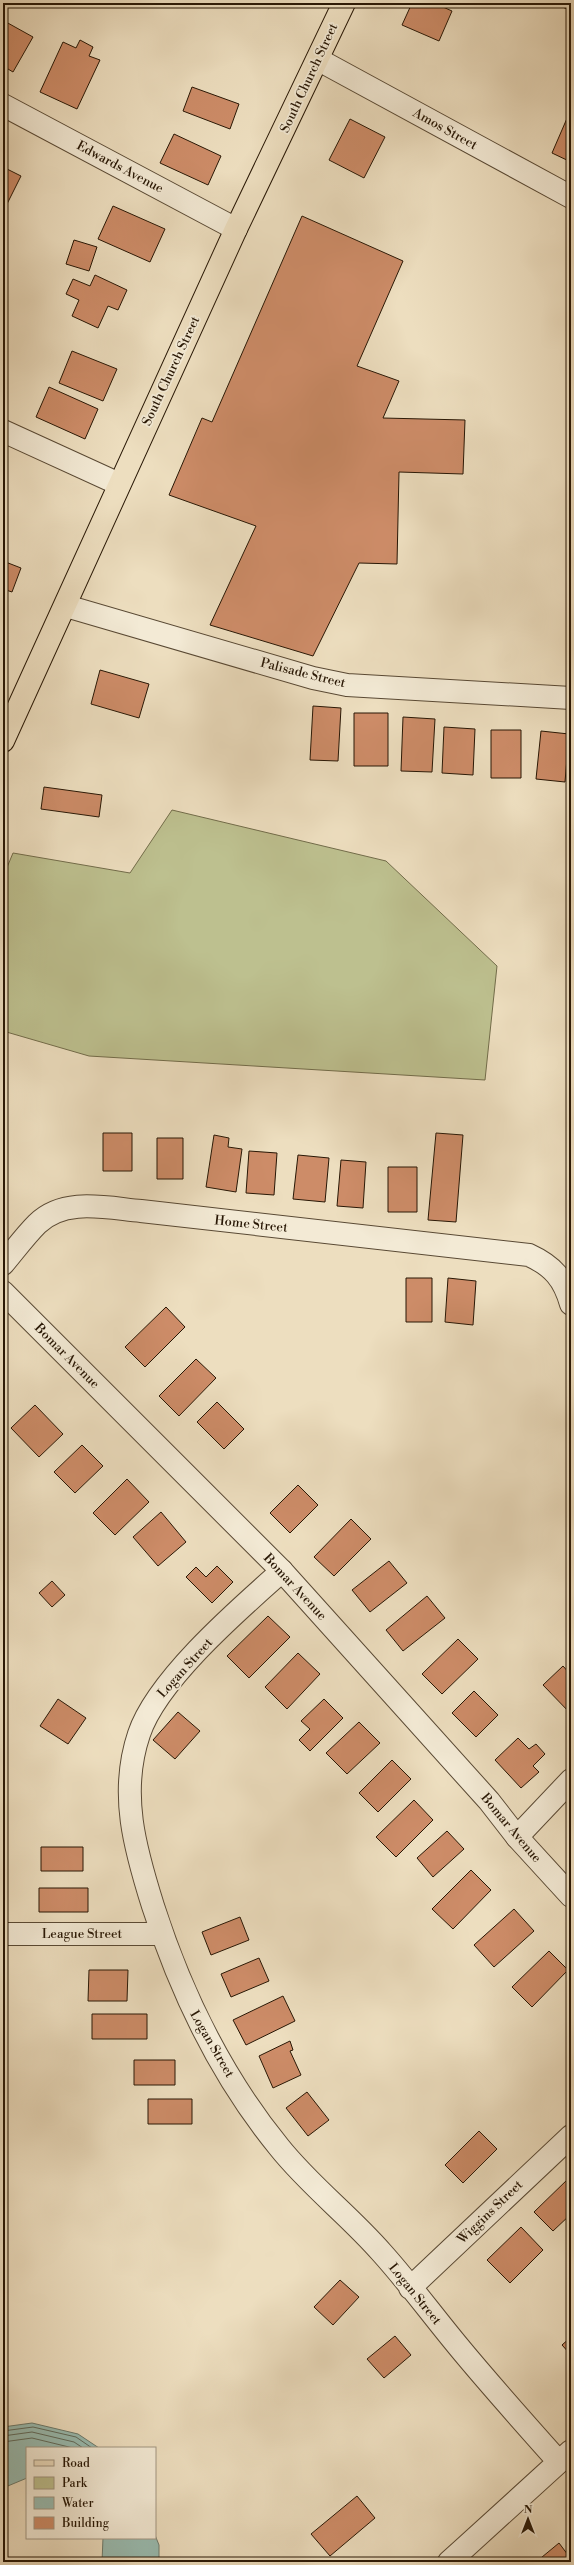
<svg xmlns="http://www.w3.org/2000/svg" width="574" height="2565" font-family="'Libre Bodoni',serif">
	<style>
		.green { fill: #bdc08f; stroke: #726c4a }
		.water { fill: #99bcb1; stroke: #6c7a6c }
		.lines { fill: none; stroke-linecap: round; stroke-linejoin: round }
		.shore { stroke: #606a5b; stroke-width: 1 }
		.building { fill: #cd8c68; stroke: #281705 }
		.minor-casing { stroke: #594934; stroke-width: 24 }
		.tertiary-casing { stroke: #594934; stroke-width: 24 }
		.primary-casing { stroke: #281705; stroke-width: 24 }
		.minor { stroke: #f3ead5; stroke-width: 22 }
		.tertiary { stroke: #f3ead5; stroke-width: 22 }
		.primary { stroke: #eddebf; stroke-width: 22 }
		.labels { text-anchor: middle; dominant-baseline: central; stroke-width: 3.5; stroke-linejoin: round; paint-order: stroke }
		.street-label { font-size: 13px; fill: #281705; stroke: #f3ead5 }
	</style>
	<rect width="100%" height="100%" fill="#eddebf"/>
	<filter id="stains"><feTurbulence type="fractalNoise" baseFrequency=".005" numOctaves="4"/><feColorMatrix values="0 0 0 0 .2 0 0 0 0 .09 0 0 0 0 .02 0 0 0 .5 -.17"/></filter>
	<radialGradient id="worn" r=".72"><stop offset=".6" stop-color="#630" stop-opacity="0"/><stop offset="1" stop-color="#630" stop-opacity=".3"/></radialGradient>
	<path class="green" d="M172,810L386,861L497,966L485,1080L89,1056L3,1031V877L13,853L130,873Z"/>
	<path class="water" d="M32,2423L78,2434L99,2448H27V2478L3,2488V2427Z
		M155,2535L159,2545V2562H102L103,2538H155Z"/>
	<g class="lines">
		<path class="shore" d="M3,2431L33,2427L76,2437L92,2448
			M3,2436L32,2432L74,2442L83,2448
			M3,2442L32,2438L73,2448"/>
	</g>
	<path class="building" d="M412,3H434L452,11L439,41L402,25Z
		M554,3H571V11Z
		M6,22L33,37L13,72L3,66V27Z
		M80,40L93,47L89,56L100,60L77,109L40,92L63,42L76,48Z
		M192,87L239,104L230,129L183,111Z
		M568,116L571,118V162L552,153Z
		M350,119L385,137L364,178L329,160Z
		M174,134L221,156L208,185L160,163Z
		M3,167L21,176L3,212Z
		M113,206L165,229L150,262L98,239Z
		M302,216L403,261L357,366L399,381L383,418L465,420L463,474L399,472L397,564L359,563L313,656L210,625L256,526L169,495L202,418L212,422Z
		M74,240L97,247L89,271L66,264Z
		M95,275L127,290L118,310L108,306L98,328L72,316L79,300L66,294L73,279L90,286Z
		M72,351L117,369L103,401L59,383Z
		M49,387L98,409L85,439L36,417Z
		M3,561L21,568L12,592L3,589Z
		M100,670L149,684L139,718L91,704Z
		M313,706L341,708L338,761L310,760Z
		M354,713H388V766H354Z
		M403,717L435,719L432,772L401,771Z
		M444,727L475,729L473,775L442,773Z
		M491,730H521V778H491Z
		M541,731L569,734L565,782L536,779Z
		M44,787L102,795L99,817L41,809Z
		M103,1133H132V1171H103Z
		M436,1133L463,1135L456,1222L428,1220Z
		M214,1135L229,1138L228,1147L242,1149L236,1192L206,1187Z
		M157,1138H183V1179H157Z
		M249,1151L277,1153L274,1195L246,1193Z
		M298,1155L329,1158L325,1202L293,1199Z
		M341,1160L366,1162L363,1208L337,1206Z
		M388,1167H417V1212H388Z
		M406,1278H432V1322H406Z
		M448,1278L476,1281L473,1325L445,1322Z
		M166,1307L185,1327L145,1367L125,1347Z
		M196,1359L216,1378L179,1416L159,1396Z
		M217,1402L244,1429L224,1449L197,1422Z
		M35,1405L63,1434L39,1457L11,1428Z
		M82,1445L103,1466L75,1493L54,1472Z
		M127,1479L149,1502L115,1535L93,1513Z
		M298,1485L318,1505L290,1533L270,1513Z
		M161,1512L186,1542L158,1566L133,1537Z
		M351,1519L371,1539L334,1576L314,1557Z
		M389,1561L407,1583L370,1612L352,1590Z
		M217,1566L233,1582L212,1603L186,1577L196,1567L206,1577Z
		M52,1581L65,1595L52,1607L39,1593Z
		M427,1596L445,1618L403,1651L386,1630Z
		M268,1616L290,1637L249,1678L227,1656Z
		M458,1639L478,1659L442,1694L422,1674Z
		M298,1653L320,1674L287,1709L265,1687Z
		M563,1666L571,1675V1714L543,1685Z
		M474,1691L498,1715L476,1737L452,1713Z
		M58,1699L86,1718L68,1744L40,1726Z
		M324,1699L343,1718L310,1751L299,1740L310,1729L301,1721Z
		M178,1712L200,1731L175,1759L153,1740Z
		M359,1722L380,1743L347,1774L326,1753Z
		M518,1738L529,1749L536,1744L545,1754L533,1766L539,1772L521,1788L495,1760Z
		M392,1760L411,1779L378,1812L359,1793Z
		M414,1800L433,1820L396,1857L376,1837Z
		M447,1831L464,1849L433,1877L417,1858Z
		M41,1847H83V1871H41Z
		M471,1870L491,1890L453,1929L432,1909Z
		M39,1888H88V1912H39Z
		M514,1909L534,1931L494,1967L474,1945Z
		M240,1917L249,1940L211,1955L202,1932Z
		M549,1951L568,1970L532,2007L512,1987Z
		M259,1958L269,1981L231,1997L221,1974Z
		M89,1970H128L127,2001H88Z
		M283,1996L295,2021L246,2045L233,2020Z
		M92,2014H147V2039H92Z
		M290,2041L293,2050L290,2051L301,2075L273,2088L259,2056Z
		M134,2060H175V2085H134Z
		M307,2092L329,2120L308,2136L286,2108Z
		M148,2099H192V2124H148Z
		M479,2131L497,2149L463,2183L445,2165Z
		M569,2178L571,2214L553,2231L534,2212Z
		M521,2227L543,2250L510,2283L487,2260Z
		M340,2280L359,2297L333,2325L314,2307Z
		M395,2336L411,2355L384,2378L367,2359Z
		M571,2337V2355L562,2345Z
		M357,2496L375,2518L330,2556L311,2534Z
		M559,2543L571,2559V2562H536Z"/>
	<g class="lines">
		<defs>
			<path id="minor" d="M319,60L571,197
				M3,105L236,229
				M3,431L119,484
				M66,606L313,678L347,685L571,698
				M3,1264C14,1251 25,1236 37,1224C64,1197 107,1208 141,1211L529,1255C553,1266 564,1279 571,1304
				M282,1571C238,1610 157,1680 139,1734C119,1793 135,1849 153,1906C181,1993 221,2076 279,2147C310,2186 350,2216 382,2253C409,2283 433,2316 458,2346C491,2386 525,2424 559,2462
				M517,1837L571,1780
				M3,1934H162
				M410,2288L571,2136
				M449,2562L571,2451"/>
			<path id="tertiary" d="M3,1292L282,1571L489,1801L517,1837L571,1896"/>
			<path id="primary" d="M3,741L236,229L344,3"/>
		</defs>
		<use href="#minor" class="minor-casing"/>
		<use href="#tertiary" class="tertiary-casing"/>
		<use href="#primary" class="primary-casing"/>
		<use href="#minor" class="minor"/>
		<use href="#tertiary" class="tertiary"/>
		<use href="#primary" class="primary"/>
	</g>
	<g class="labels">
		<g class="street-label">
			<text transform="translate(309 78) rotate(-65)">South Church Street</text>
			<text transform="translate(445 129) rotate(29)">Amos Street</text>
			<text transform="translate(120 167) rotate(28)">Edwards Avenue</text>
			<text transform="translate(171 371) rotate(-65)">South Church Street</text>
			<text transform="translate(303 673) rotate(14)">Palisade Street</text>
			<text transform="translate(251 1224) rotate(6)">Home Street</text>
			<text transform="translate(67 1356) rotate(45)">Bomar Avenue</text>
			<text transform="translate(295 1587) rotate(47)">Bomar Avenue</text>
			<text transform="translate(185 1668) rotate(-48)">Logan Street</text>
			<text transform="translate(511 1828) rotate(50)">Bomar Avenue</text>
			<text x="82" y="1934">League Street</text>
			<text transform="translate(212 2044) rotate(60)">Logan Street</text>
			<text transform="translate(490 2212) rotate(-44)">Wiggins Street</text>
			<text transform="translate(415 2294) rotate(51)">Logan Street</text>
		</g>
	</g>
	<rect width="574" height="2565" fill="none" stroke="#eddebf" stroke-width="16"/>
	<rect x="4" y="4" width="566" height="2557" fill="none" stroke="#281705" stroke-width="2"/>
	<rect x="8" y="8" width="558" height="2549" fill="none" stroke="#281705"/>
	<rect x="26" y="2447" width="130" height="92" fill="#f3ead5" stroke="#a29682"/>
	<rect x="34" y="2460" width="20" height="6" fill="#eddebf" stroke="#a29682"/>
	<text x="62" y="2467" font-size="12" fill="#281705">Road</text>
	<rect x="34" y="2477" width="20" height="12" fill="#bdc08f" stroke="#a29682"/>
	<text x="62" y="2487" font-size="12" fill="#281705">Park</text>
	<rect x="34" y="2497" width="20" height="12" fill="#99bcb1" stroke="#a29682"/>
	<text x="62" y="2507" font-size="12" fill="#281705">Water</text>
	<rect x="34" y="2517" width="20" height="12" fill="#cd8c68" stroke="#a29682"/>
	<text x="62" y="2527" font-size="12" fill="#281705">Building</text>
	<g transform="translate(528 2519)" stroke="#f3ead5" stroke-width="3" paint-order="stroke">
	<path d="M0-3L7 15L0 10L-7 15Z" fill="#281705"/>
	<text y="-6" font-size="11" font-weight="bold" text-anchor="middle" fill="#281705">N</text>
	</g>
	<rect width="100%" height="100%" filter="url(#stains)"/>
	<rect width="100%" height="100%" fill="url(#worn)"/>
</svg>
